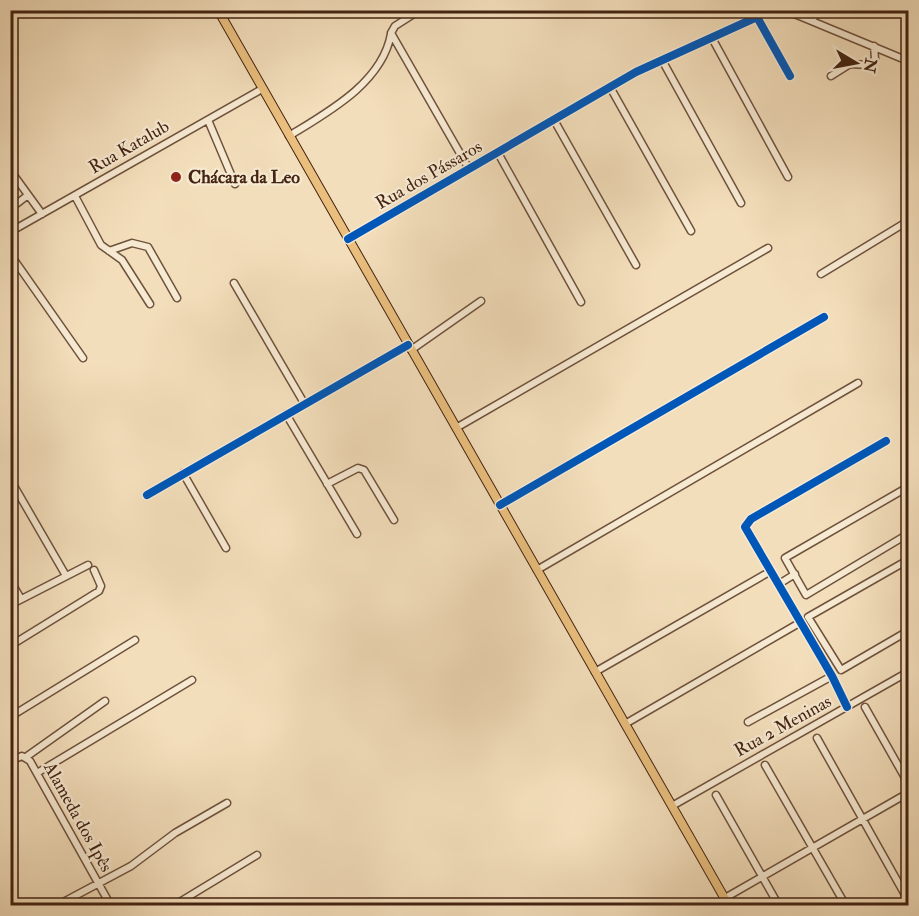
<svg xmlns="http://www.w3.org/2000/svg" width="919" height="916" font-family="'IM FELL Double Pica',serif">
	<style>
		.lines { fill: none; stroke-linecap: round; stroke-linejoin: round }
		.minor-casing { stroke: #6f523c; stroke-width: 9 }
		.major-casing { stroke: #432312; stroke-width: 10 }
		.minor { stroke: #f7ead3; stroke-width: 6 }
		.major { stroke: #eabf7e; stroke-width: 8 }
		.cycleway-casing { stroke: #f7ead3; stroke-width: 11 }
		.cycleway { stroke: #0057b8; stroke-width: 8 }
		.poi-dot { fill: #8f2418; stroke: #f7ead3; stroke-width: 2 }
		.labels { text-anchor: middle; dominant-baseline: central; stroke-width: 4.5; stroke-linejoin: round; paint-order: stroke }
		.street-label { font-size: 18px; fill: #432312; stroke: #f7ead3 }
		.poi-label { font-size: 18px; font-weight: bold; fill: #432312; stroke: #f7ead3; text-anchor: start }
	</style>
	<rect width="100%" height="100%" fill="#f3debb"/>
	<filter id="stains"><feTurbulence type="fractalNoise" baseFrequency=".00333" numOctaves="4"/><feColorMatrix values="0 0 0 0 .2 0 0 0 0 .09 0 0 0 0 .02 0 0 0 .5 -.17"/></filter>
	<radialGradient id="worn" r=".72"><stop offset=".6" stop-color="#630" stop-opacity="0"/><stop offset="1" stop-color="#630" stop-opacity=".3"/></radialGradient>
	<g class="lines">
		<defs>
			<path id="minor" d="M420,10L395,26L391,33L469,169
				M785,10L908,61
				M812,20L819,10
				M712,38L788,177
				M662,60L741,203
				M831,76L850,64L870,65L875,59L874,46
				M610,87L691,231
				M208,120L235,184
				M554,120L636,265
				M289,136C328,112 382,83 391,34
				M498,153L581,302
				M10,170L42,214
				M75,196L101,245L122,260L150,304
				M10,209L28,195
				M10,232L262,89
				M348,239L636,72L757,17L790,76
				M109,251L132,243L148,247L177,298
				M10,254L83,358
				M821,274L908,221
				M234,283L304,403
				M411,350L481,301
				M286,414L357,534
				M456,428L768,248
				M183,473L226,548
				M10,479L65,574
				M327,484L358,468L364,470L394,520
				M908,487L785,558L806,595L908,534
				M147,495L408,345
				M500,505L824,317
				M908,560L808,617L841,670L908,631
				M537,570L858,383
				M10,580L21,599
				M779,584L795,574
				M10,605L88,565
				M10,646L99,591L101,586L94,570
				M595,672L771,571
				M847,707L832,676L745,527L751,519L886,441
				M865,707L908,783
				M10,717L135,640
				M748,722L832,676
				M625,724L801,622
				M817,738L908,900
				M26,757L105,701
				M10,761L22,756L30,761L111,906
				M765,765L846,906
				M37,773L192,680
				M716,795L779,906
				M672,806L908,672
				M725,898L908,793
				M56,906L131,866L175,833L227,803
				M173,906L257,855"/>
			<path id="major" d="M218,10L729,906"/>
		</defs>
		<use href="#minor" class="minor-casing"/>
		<use href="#major" class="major-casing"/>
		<use href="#minor" class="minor"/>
		<use href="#major" class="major"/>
		<defs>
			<path id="cycleway" d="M348,239L636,72L757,17L790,76
				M147,495L408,345
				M500,505L824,317
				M847,707L832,676L745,527L751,519L886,441"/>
		</defs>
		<use href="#cycleway" class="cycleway-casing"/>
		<use href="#cycleway" class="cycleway"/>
	</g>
	<circle class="poi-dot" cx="176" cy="177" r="6"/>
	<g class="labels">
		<g class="street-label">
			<text transform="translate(129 147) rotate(-30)">Rua Katalub</text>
			<text transform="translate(429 175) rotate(-30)">Rua dos Pássaros</text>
			<text transform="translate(783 726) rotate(-29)">Rua 2 Meninas</text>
			<text transform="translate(78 817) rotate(61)">Alameda dos Ipês</text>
		</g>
		<g class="poi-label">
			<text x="188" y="177">Chácara da Leo</text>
		</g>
	</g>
	<rect width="919" height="916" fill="none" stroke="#f3debb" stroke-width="36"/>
	<rect x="12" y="12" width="895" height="892" fill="none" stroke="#432312" stroke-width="3"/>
	<rect x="18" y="18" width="883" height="880" fill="none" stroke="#432312" stroke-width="1.5"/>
	<g transform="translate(856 63) rotate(100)" stroke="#f7ead3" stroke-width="4.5" paint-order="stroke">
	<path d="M0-4.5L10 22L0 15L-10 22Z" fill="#432312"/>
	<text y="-9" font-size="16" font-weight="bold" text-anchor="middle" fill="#432312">N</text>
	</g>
	<rect width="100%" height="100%" filter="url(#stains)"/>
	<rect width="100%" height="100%" fill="url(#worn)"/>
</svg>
